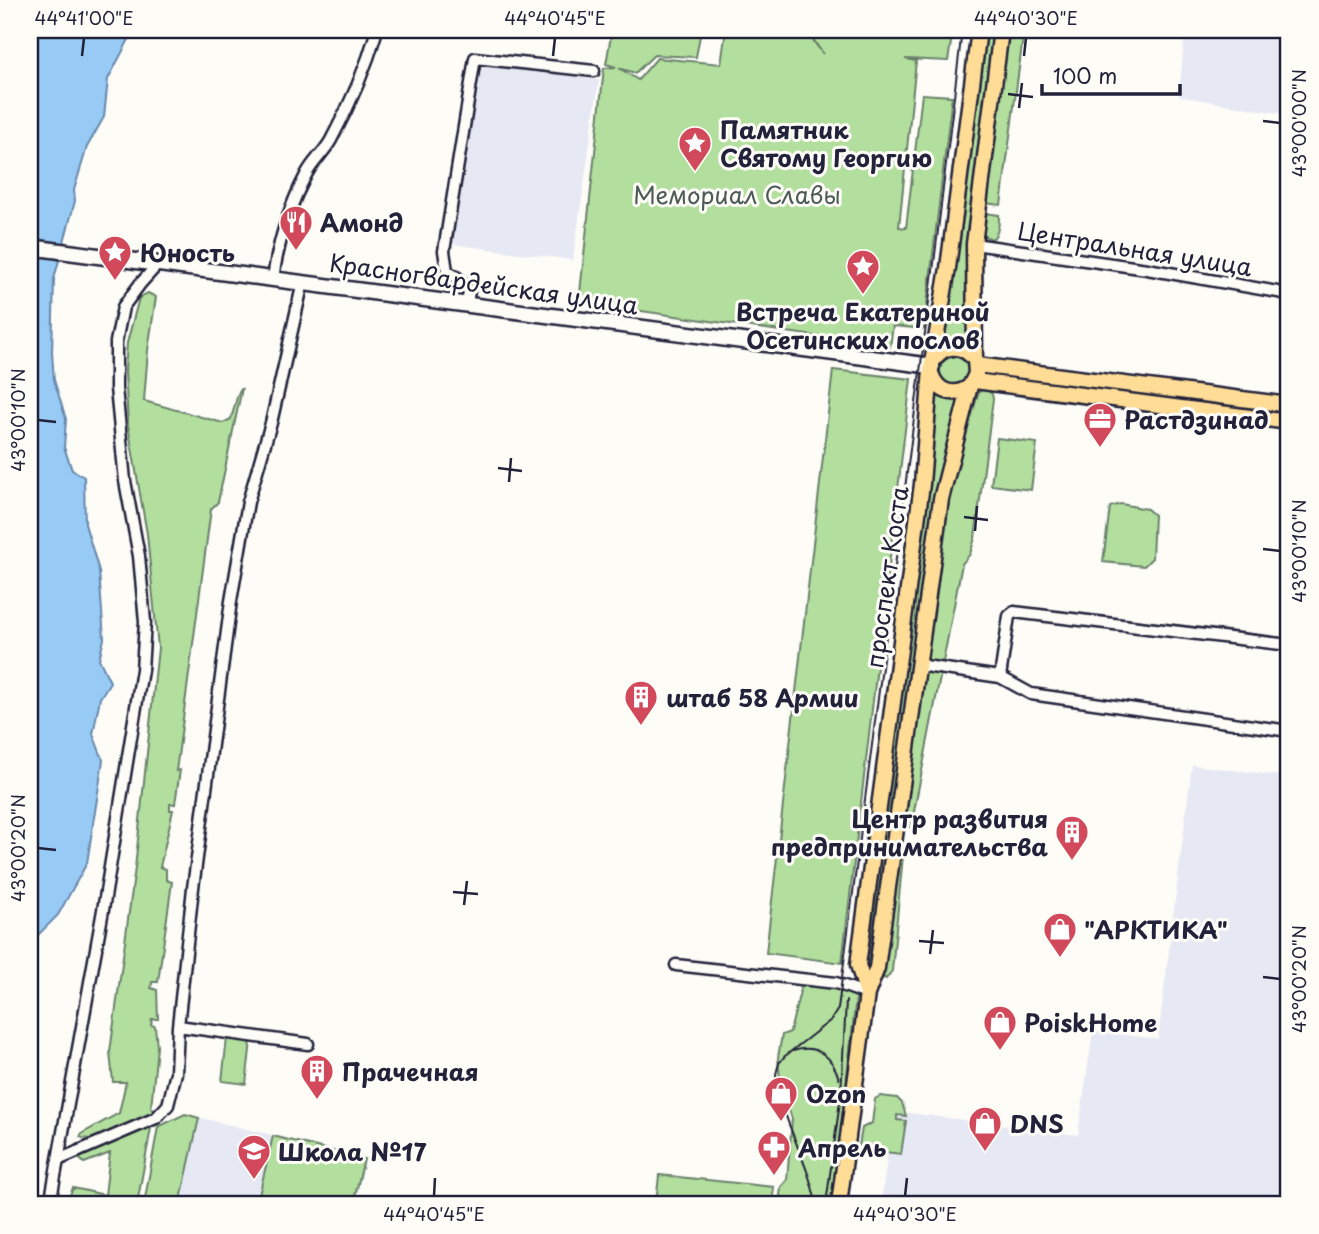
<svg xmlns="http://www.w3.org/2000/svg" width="1319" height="1234" font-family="'Playpen Sans',sans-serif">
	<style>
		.built { fill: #e6e8f3 }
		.green { fill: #b2df9d; stroke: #6a806c; stroke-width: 2 }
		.water { fill: #97cbf5; stroke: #6887ab; stroke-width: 2 }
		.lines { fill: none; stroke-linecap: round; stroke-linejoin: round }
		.minor-casing { stroke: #22223b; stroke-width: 15 }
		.secondary-casing { stroke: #22223b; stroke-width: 19 }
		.primary-casing { stroke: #22223b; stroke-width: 19 }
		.minor { stroke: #fdfcf7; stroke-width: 10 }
		.secondary { stroke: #fdfcf7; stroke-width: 14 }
		.primary { stroke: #ffdd96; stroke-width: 14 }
		.tram { stroke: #22223b; stroke-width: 2 }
		.ticks { fill: none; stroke: #22223b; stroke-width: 2.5 }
		.labels { text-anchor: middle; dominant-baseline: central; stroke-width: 6; stroke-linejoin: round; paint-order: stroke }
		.poi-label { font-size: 24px; font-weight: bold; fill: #22223b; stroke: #fdfcf7; text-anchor: start }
		.park-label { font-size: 24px; fill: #4d5b58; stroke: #fdfcf7 }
		.street-label { font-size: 24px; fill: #22223b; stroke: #fdfcf7 }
		.neatline { fill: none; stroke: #22223b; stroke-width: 2.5 }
		.ticks-label { font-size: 18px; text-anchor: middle; fill: #22223b }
	</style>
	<rect width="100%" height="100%" fill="#fdfcf7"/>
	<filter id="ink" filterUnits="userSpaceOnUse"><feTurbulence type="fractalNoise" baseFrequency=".0143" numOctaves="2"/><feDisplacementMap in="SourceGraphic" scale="14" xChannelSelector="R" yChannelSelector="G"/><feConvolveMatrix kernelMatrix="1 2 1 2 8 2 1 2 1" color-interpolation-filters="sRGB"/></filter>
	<g filter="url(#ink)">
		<path class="built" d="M1185,30H1289V115L1179,96Z
			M479,64L599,80L573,260L451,244Z
			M1192,765L1289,777V1204H881L893,1111L1078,1135L1093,1031L1158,1039Z
			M185,1114L366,1158L355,1204H144L159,1126Z"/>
		<path class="green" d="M612,30H701L696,57L654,55L635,73L619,68L638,80L657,58L721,64L726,30H805L823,54L807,30H953L948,61L905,59L916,61L899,227L906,228L922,94L952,96L924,329L894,326L895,311L890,347L579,302L604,68L616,67L606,64Z
			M986,30H993L967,244L970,350L941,346Z
			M1005,30H1024L1001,205L984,203Z
			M984,213L999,215C999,223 999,234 992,239L984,236Z
			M148,293L156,297L148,350L144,401L223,423L231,419L238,394L242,388L218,502L211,509L176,771L180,770L175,804H170V810H173L160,867L166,869V880L172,882L158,982H152L151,988L157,990L158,1019H152L151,1025L155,1026L157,1047L151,1108L156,1112C139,1120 96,1146 80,1137L83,1133L119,1113L126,1082H113L110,1052L135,868L158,648L147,534L128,425L125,370L127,343L139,298Z
			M940 371a14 14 0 1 1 28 0a14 14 0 1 1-28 0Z
			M833,370L911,379L842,963L766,953Z
			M981,390H987L992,394L993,399L975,538L970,554L962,564L911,827H905L946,501L978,394Z
			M936,391L962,396L871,968L863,967Z
			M997,438L1037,443L1031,490L991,485Z
			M1121,504L1147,509L1154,515L1152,558L1144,566L1103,562L1110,507Z
			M901,854L903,855L892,971L886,979L884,978L883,973L898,857Z
			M802,983L833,985L855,994L856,998L832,1204H779L781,1187L787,1180L792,1119L780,1080L778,1057L782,1035L790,1032Z
			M227,1038L251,1041L246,1084L222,1081Z
			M880,1096L897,1098L902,1103L906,1116L897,1115V1120L906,1121L901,1154L868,1150L859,1146L862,1128L872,1123L875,1099Z
			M185,1114L199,1118L180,1204H144L158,1127Z
			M148,1125L151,1128L137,1204H66L73,1188L105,1195L110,1153L84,1163L79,1158L81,1153Z
			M273,1136L364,1159L353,1204H257Z
			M659,1175L774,1187L772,1204H656Z"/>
		<path class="water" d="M40,30H134L108,79L104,117L87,147L74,190L75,201L54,279L52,353L54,380L66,419L64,447L72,470L84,477L85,524L99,571L104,639L99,659L110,682L100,698L93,734L103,760L87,863L58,915L30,943V46Z"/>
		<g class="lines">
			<defs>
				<path id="minor" d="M974,244L1147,269L1289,294
					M273,278C278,244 289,207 306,175C312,162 324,153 331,140C350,105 366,68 377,30
					M467,303L469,291L458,278L447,271L444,251L475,58L594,71
					M918,665L1000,677L1031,694L1289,731
					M1000,677L1009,616L1014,612L1289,645
					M676,965L836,983L867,994
					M178,1026L308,1044
					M58,1160L156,1118L168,1105L176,1073L178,1026L193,888L231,601L248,502L271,423L303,282
					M50,1204L103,910L142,670L145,622L139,556L125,481L116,388V342L123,307L140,284L159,263"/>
				<path id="secondary" d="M30,247L932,366"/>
				<path id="primary" d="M975,360L974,244L1001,30
					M977,365L1289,405
					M931,373C937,392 954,398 970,386
					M975,381L1289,422
					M867,994L858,965L922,484L931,369L948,268L979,30
					M839,1204L867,994L877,968L941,499L970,386L976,374L975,360C963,345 946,343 934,359"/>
			</defs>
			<use href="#minor" class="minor-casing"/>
			<use href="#secondary" class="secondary-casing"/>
			<use href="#primary" class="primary-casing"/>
			<use href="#minor" class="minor"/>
			<use href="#secondary" class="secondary"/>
			<use href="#primary" class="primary"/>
			<path class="tram" d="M793,1051C817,1043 833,1057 839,1079
				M816,1204C809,1162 780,1118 776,1074L779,1063L785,1056L831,1020L838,1009L935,255L962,30
				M826,1204L841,1094L846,1001"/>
		</g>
	</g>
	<path class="ticks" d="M82,56L84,38M553,56L555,38M1024,56L1026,38M1008,94L1033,97M1019,108L1022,83M1263,121L1280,123M38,420L56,422M498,468L522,471M509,482L511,458M964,517L988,520M975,531L977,506M1263,549L1280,551M38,848L56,850M453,892L478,894M464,905L467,881M919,941L944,943M930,954L933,930M1263,977L1280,979M434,1196L435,1178M905,1196L907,1178"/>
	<defs>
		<symbol id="sight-pin" viewBox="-11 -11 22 30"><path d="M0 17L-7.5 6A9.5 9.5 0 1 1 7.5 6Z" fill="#d1495b" stroke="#fdfcf7"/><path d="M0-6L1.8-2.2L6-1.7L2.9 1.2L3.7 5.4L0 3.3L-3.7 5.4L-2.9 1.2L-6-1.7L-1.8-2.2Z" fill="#fff"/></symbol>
		<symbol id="restaurant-pin" viewBox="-11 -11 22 30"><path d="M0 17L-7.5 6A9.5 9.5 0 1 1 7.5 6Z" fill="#d1495b" stroke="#fdfcf7"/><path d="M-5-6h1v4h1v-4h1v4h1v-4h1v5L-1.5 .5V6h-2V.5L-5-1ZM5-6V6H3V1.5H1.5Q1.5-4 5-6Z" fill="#fff"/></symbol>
		<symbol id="office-pin" viewBox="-11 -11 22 30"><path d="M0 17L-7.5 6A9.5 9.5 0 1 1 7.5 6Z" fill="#d1495b" stroke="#fdfcf7"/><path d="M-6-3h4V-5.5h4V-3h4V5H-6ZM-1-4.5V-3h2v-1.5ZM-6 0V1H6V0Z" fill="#fff"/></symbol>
		<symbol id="building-pin" viewBox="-11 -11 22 30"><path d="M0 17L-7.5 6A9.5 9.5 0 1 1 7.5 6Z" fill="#d1495b" stroke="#fdfcf7"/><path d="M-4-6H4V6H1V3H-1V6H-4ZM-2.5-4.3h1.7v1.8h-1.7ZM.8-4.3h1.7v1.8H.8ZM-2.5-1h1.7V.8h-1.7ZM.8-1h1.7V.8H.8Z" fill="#fff"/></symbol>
		<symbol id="shop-pin" viewBox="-11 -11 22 30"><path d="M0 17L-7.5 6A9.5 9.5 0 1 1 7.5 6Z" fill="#d1495b" stroke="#fdfcf7"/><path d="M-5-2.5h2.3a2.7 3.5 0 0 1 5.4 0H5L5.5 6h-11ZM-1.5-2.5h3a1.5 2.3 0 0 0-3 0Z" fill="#fff"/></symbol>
		<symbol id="pharmacy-pin" viewBox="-11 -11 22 30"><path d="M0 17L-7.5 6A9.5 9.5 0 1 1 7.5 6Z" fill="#d1495b" stroke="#fdfcf7"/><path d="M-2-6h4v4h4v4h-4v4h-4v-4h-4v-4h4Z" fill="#fff"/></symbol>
		<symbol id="school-pin" viewBox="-11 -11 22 30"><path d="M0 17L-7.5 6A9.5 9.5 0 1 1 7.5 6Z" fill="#d1495b" stroke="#fdfcf7"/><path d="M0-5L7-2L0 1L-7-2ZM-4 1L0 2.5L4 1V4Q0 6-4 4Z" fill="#fff"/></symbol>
	</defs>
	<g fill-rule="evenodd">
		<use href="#sight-pin" x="676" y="124" width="38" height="52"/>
		<use href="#restaurant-pin" x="277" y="203" width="38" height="52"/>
		<use href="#sight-pin" x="96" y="233" width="38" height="52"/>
		<use href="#sight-pin" x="844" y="247" width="38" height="52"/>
		<use href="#office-pin" x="1081" y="400" width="38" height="52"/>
		<use href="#building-pin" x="622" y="678" width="38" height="52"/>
		<use href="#building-pin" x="1053" y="813" width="38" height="52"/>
		<use href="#shop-pin" x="1041" y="910" width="38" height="52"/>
		<use href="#shop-pin" x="981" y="1003" width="38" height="52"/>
		<use href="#building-pin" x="298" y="1052" width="38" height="52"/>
		<use href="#shop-pin" x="762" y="1074" width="38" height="52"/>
		<use href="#shop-pin" x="966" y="1104" width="38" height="52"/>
		<use href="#pharmacy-pin" x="755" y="1128" width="38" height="52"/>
		<use href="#school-pin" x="235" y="1132" width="38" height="52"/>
	</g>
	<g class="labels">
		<g class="poi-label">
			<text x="720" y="129">Памятник<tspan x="720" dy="28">Святому Георгию</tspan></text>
			<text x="320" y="222">Амонд</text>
			<text x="140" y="252">Юность</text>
			<text x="863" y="311" text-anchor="middle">Встреча Екатериной<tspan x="863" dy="28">Осетинских послов</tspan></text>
			<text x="1124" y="419">Растдзинад</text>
			<text x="666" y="697">штаб 58 Армии</text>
			<text x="1048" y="818" text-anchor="end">Центр развития<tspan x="1048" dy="28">предпринимательства</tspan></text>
			<text x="1084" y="929">"АРКТИКА"</text>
			<text x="1024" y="1022">PoiskHome</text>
			<text x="342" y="1071">Прачечная</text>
			<text x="806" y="1093">Ozon</text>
			<text x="1010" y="1123">DNS</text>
			<text x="798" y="1147">Апрель</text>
			<text x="278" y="1151">Школа №17</text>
		</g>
		<g class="park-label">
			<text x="737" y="194">Мемориал Славы</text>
		</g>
		<g class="street-label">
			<text transform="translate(1135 248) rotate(9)">Центральная улица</text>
			<text transform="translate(484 283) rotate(8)">Красногвардейская улица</text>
			<text transform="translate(886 577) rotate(-82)">проспект Коста</text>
		</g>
	</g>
	<rect width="1319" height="1234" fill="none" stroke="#fdfcf7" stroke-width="77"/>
	<path d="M1042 84v10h138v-10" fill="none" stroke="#22223b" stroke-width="3.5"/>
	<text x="1053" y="84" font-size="21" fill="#22223b" stroke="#fdfcf7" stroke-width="5" paint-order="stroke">100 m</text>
	<rect x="38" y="38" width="1242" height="1158" class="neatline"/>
	<g class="ticks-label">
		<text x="84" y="25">44°41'00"E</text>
		<text x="555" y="25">44°40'45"E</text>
		<text x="1026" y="25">44°40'30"E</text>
		<text transform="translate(1300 123) rotate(-90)" y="6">43°00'00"N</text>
		<text transform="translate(19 420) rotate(-90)" y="6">43°00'10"N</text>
		<text transform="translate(1300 551) rotate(-90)" y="6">43°00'10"N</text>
		<text transform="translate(19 848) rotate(-90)" y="6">43°00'20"N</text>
		<text transform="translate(1300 979) rotate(-90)" y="6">43°00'20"N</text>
		<text x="434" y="1221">44°40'45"E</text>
		<text x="905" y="1221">44°40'30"E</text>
	</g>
</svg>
